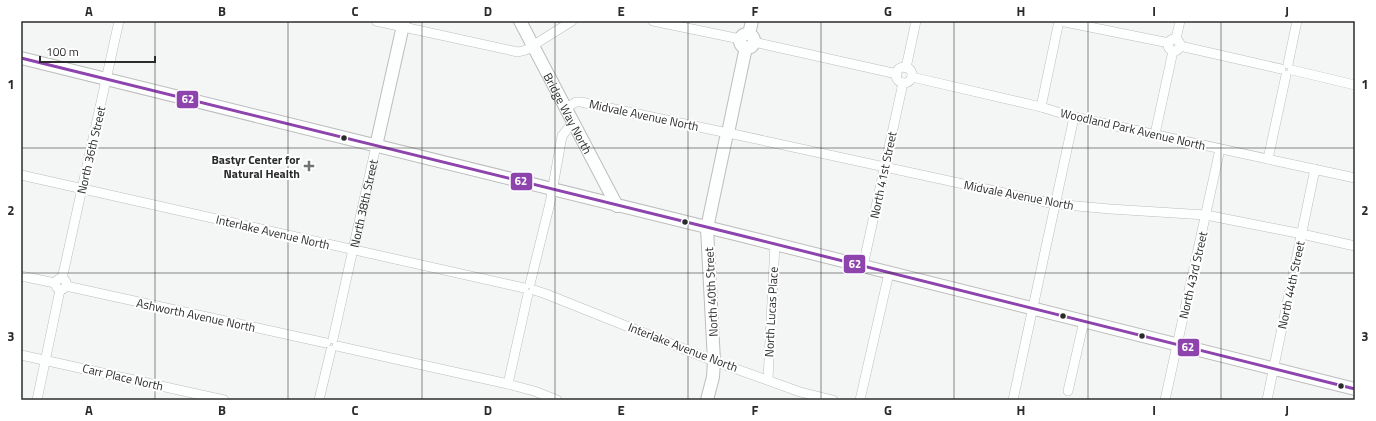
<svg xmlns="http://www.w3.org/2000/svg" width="1376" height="421" font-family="'Titillium Web',sans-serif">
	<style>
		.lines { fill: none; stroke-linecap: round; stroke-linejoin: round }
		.street-casing { stroke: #bcbdbc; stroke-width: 10 }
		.secondary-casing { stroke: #bcbdbc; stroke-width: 14 }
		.street { stroke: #fdfefe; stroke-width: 9 }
		.secondary { stroke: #fdfefe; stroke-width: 12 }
		.bus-1-casing { stroke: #fff; stroke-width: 6 }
		.bus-1 { stroke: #8e44ad; stroke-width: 3 }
		.grid { fill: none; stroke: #2a2c2a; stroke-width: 1; stroke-opacity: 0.55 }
		.bus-dot { fill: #2a2c2a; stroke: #fff; stroke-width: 1.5 }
		.poi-dot { fill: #717371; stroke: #fff; stroke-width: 1.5 }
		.labels { text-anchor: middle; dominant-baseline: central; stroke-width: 4; stroke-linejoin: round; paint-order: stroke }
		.street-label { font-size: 12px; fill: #2a2c2a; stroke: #fff }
		.poi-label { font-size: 12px; font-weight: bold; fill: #2a2c2a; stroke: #fff; text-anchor: end }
		.line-badge { stroke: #fff; stroke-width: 1.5 }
		.badge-label { font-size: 11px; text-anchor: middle; font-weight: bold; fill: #fff }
		.neatline { fill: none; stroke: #2a2c2a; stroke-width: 1.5 }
		.grid-label { font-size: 13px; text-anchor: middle; font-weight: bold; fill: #2a2c2a }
	</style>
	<rect width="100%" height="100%" fill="#f4f6f5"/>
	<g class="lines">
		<defs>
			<g id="street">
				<path d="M376,21L518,52L526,50L572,21"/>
				<path d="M653,21L740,39"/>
				<path d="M1060,21L1169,43"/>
				<path d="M1176,39L1180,21"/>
				<circle cx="1174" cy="45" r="6"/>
				<path d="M754,42L897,74"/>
				<path d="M1180,46L1281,69"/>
				<path d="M1288,64L1297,21"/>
				<circle cx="904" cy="75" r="8"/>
				<path d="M906,68L916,21"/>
				<path d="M1292,70L1355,85"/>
				<path d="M912,77L1041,107L1074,117L1355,178"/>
				<path d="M1041,107L1059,21"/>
				<path d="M566,108L576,102H581L723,132"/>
				<path d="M733,134L1055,204L1110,209L1206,215L1302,234L1355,246"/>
				<path d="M1155,134L1173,51"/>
				<path d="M1268,159L1286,75"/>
				<path d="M21,175L524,288"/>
				<path d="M863,266L903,83"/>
				<path d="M21,276L55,283"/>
				<circle cx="61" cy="284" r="5.5"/>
				<path d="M62,279L119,21"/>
				<path d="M530,284L550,203L562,136L573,122"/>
				<path d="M66,286L326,343"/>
				<path d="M534,290L546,294L714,361L800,392L833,400"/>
				<path id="s1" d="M333,339L376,146"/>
				<path d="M337,346L508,384L534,391L557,400"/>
				<path d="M21,355L224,400"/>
				<path d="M768,379L775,244"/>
				<path d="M508,384L528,294"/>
				<path d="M1068,391L1084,321"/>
				<path d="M37,400L60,290"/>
				<path d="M319,400L331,350"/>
				<path d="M860,400L889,273"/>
				<path d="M1013,400L1074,117"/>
				<path d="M1165,400L1220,149"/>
				<path d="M1267,400L1315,169"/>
			</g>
			<g id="secondary">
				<path id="s2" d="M520,21L617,206"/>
				<path d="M749,34L752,21"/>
				<circle cx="747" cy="41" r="7"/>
				<path d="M21,58L747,237L1355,389"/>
				<path d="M729,128L746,47"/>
				<path d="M376,146L404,21"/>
				<path d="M707,400L713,377L714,361L707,228L726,138"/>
			</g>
		</defs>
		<use href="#street" class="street-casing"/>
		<use href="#secondary" class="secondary-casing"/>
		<use href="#street" class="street"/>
		<use href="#secondary" class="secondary"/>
		<defs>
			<path id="bus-1" d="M21,58L747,237L1355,389"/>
		</defs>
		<use href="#bus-1" class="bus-1-casing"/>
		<use href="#bus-1" class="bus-1"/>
	</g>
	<path class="grid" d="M155,21V400M288,21V400M422,21V400M555,21V400M688,21V400M821,21V400M954,21V400M1088,21V400M1221,21V400M21,148H1355M21,273H1355"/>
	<g class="bus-dot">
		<circle cx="344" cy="138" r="3.5"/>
		<circle cx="685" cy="222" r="3.5"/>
		<circle cx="1063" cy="316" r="3.5"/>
		<circle cx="1142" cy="336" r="3.5"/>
		<circle cx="1341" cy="386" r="3.5"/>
	</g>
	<path class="poi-dot" d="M307 160h4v4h4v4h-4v4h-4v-4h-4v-4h4z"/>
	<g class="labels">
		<g class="street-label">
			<text stroke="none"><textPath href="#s2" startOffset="104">Bridge Way North</textPath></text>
			<text transform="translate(644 115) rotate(12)">Midvale Avenue North</text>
			<text transform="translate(1133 129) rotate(13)">Woodland Park Avenue North</text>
			<text transform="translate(91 150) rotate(-77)">North 36th Street</text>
			<text transform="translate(883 175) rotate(-78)">North 41st Street</text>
			<text transform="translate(1019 195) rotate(11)">Midvale Avenue North</text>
			<text stroke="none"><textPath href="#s1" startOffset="139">North 38th Street</textPath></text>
			<text transform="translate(273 232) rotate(13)">Interlake Avenue North</text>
			<text transform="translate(1193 275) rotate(-77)">North 43rd Street</text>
			<text transform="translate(1291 285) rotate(-78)">North 44th Street</text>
			<text transform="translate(711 292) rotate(-93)">North 40th Street</text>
			<text transform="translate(771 312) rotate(-87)">North Lucas Place</text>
			<text transform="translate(196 315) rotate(12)">Ashworth Avenue North</text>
			<text transform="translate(683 347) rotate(21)">Interlake Avenue North</text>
			<text transform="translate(123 377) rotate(13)">Carr Place North</text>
		</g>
		<g class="poi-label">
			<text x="300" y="159">Bastyr Center for<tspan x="300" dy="14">Natural Health</tspan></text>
		</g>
	</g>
	<g class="line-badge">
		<rect x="176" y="90" width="23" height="19" rx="4" fill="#8e44ad"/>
		<rect x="510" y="172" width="23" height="19" rx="4" fill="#8e44ad"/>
		<rect x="843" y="254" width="23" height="20" rx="4" fill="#8e44ad"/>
		<rect x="1177" y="338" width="23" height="19" rx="4" fill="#8e44ad"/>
	</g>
	<g class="badge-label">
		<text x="188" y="103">62</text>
		<text x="521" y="185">62</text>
		<text x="855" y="268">62</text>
		<text x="1188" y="351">62</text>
	</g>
	<rect width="1376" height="421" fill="none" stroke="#ffffff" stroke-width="44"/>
	<path d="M40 56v6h115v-6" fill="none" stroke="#2a2c2a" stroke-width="2"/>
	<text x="46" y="56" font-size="12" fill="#2a2c2a" stroke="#ffffff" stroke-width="3" paint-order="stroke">100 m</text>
	<rect x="22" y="22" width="1332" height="377" class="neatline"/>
	<g class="grid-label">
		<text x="89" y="16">A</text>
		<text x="222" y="16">B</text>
		<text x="355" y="16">C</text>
		<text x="488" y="16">D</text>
		<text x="621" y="16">E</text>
		<text x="755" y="16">F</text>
		<text x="888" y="16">G</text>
		<text x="1021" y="16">H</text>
		<text x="1154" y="16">I</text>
		<text x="1287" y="16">J</text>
		<text x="11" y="89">1</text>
		<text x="1365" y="89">1</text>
		<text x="11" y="215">2</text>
		<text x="1365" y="215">2</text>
		<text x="11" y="341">3</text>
		<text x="1365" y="341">3</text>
		<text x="89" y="415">A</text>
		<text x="222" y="415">B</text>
		<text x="355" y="415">C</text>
		<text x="488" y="415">D</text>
		<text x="621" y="415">E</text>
		<text x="755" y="415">F</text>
		<text x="888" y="415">G</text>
		<text x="1021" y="415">H</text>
		<text x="1154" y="415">I</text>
		<text x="1287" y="415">J</text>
	</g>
</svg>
